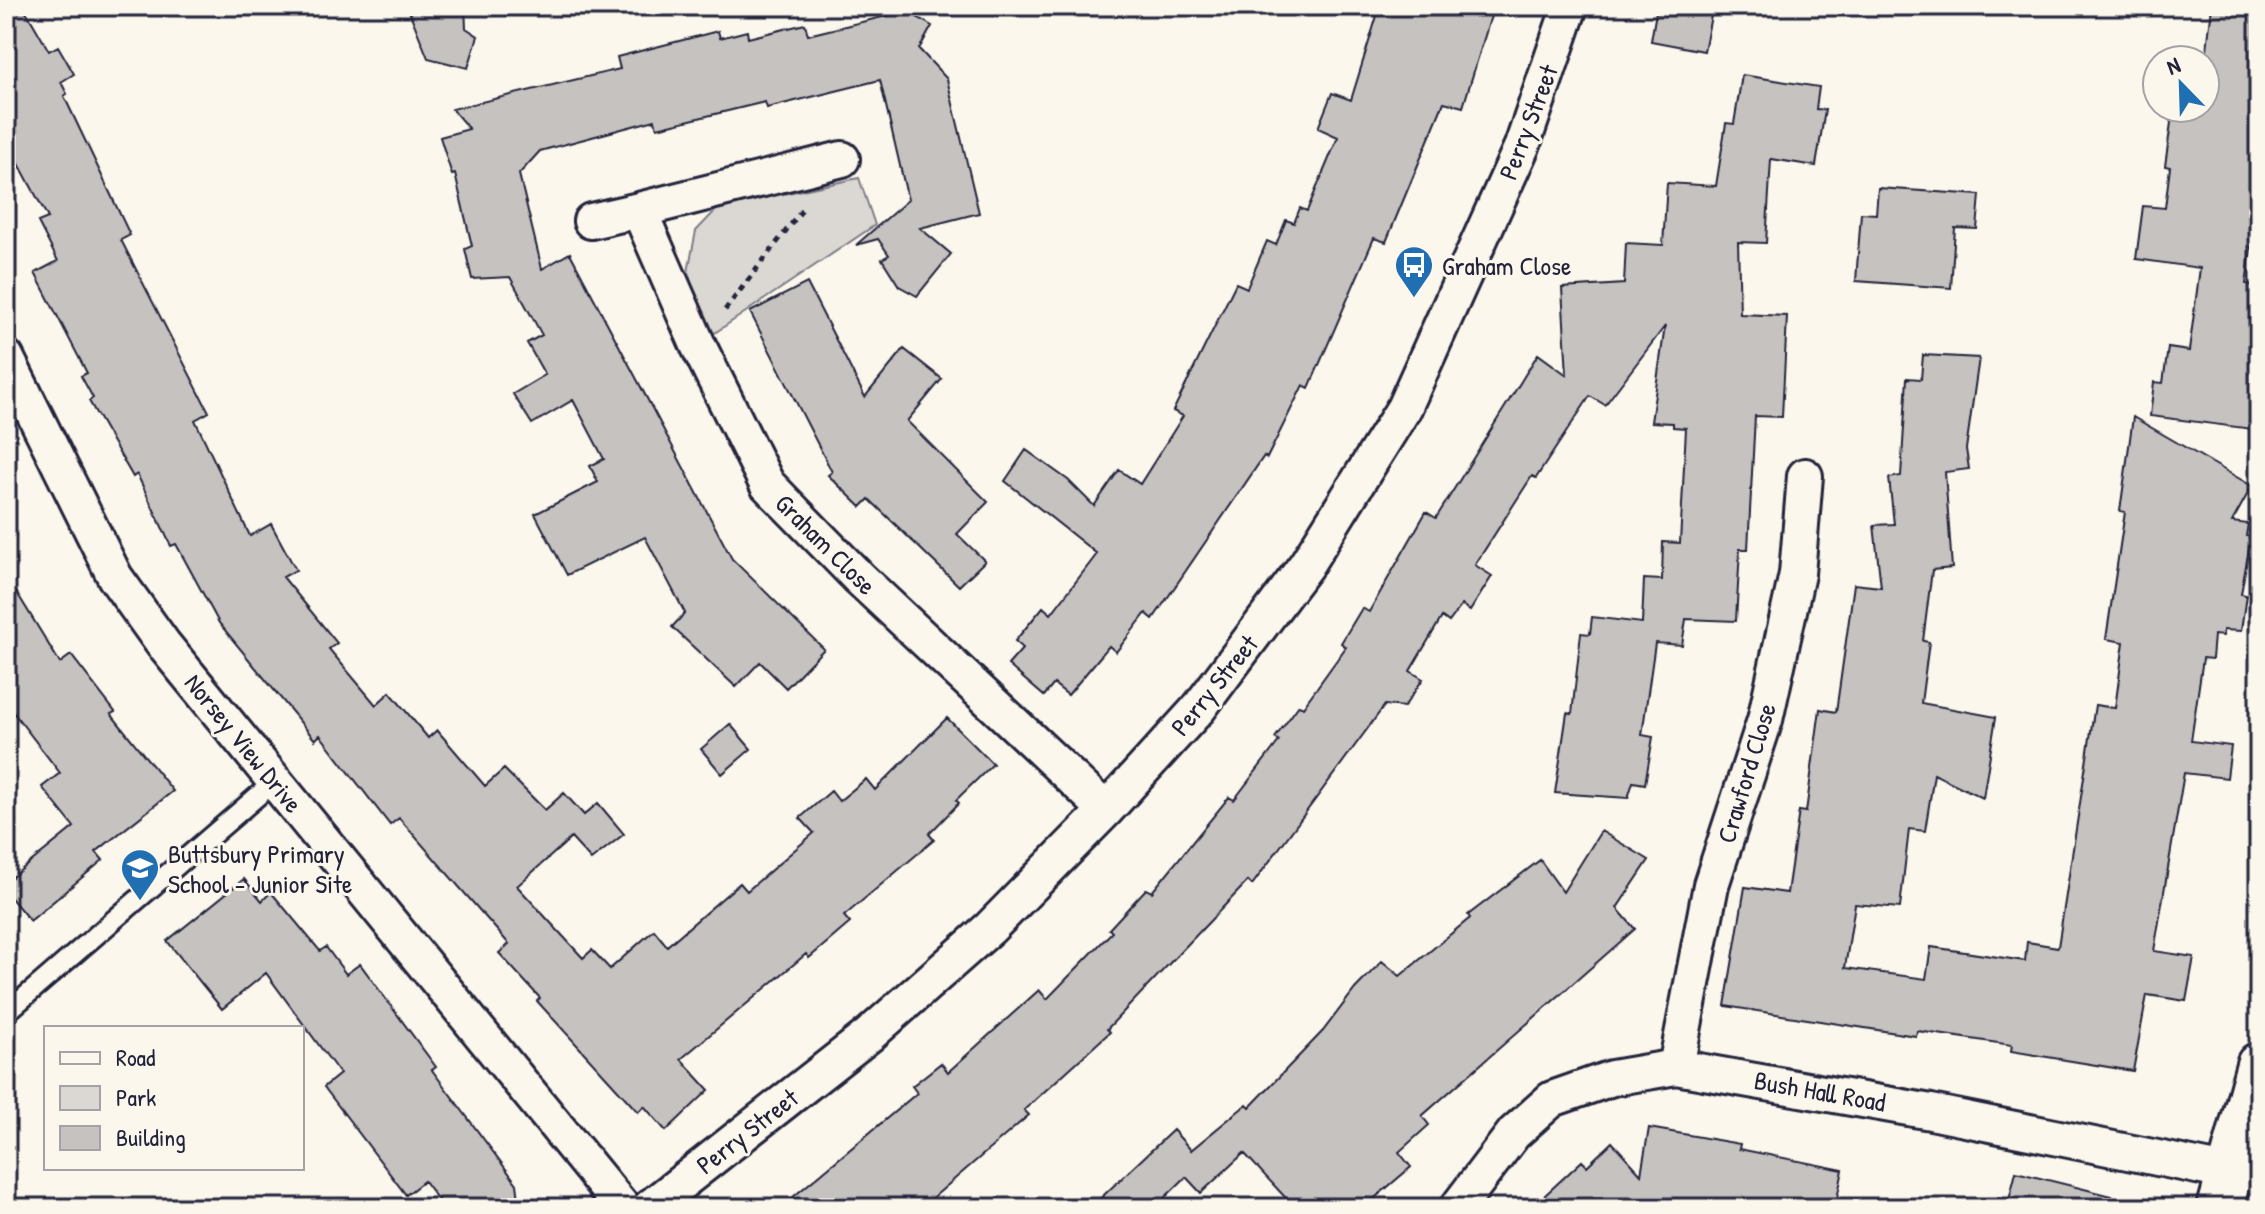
<svg xmlns="http://www.w3.org/2000/svg" width="2265" height="1214" font-family="'Patrick Hand',sans-serif">
	<style>
		.green { fill: #dbd8d3; stroke: #7e7d87; stroke-width: 2 }
		.building { fill: #c6c2c0; stroke: #22223b; stroke-width: 2 }
		.lines { fill: none; stroke-linecap: round; stroke-linejoin: round }
		.lane-casing { stroke: #22223b; stroke-width: 24 }
		.street-casing { stroke: #22223b; stroke-width: 40 }
		.secondary-casing { stroke: #22223b; stroke-width: 50 }
		.path { stroke: #22223b; stroke-width: 5; stroke-dasharray: 6 6; stroke-linecap: butt }
		.lane { stroke: #fbf7ec; stroke-width: 18 }
		.street { stroke: #fbf7ec; stroke-width: 34 }
		.secondary { stroke: #fbf7ec; stroke-width: 44 }
		.labels { text-anchor: middle; dominant-baseline: central; stroke-width: 6; stroke-linejoin: round; paint-order: stroke }
		.street-label { font-size: 26px; fill: #22223b; stroke: #fbf7ec }
		.poi-label { font-size: 26px; fill: #22223b; stroke: #fbf7ec; text-anchor: start }
	</style>
	<rect width="100%" height="100%" fill="#fbf7ec"/>
	<filter id="ink" filterUnits="userSpaceOnUse"><feTurbulence type="fractalNoise" baseFrequency=".0125" numOctaves="2"/><feDisplacementMap in="SourceGraphic" scale="16" xChannelSelector="R" yChannelSelector="G"/><feConvolveMatrix kernelMatrix="1 2 1 2 8 2 1 2 1" color-interpolation-filters="sRGB"/></filter>
	<g filter="url(#ink)">
		<path class="green" d="M859,178L875,225L713,334L695,297L688,272L696,231L718,208Z"/>
		<path class="building" d="M6,6H23L49,51L58,46L74,74L61,82L67,94L64,96L130,235L121,240L209,412L195,420L250,536L271,524L296,570L283,577L337,643L329,649L376,705L390,692L428,738L437,730L485,786L504,769L545,810L564,793L584,815L598,803L624,834L591,860L571,838L517,886L583,958L592,950L610,969L654,930L667,946L740,883L747,891L814,833L800,818L831,791L839,801L866,779L875,790L947,718L993,764L956,800L959,803L929,834L934,840L844,916L850,923L809,958L806,954L681,1059L709,1090L666,1131L644,1106L638,1112L537,1001L540,998L499,953L509,944L399,818L390,825L320,735L315,740L219,623L176,544L171,546L137,474L133,477L89,401L93,398L81,376L87,373L35,273L58,261L38,222L48,218L17,160L6,165Z
			M407,6H465L466,28L478,36L468,68L428,58Z
			M1380,6H1494L1463,107L1444,102L1386,242L1374,238L1309,388L1303,385L1267,458L1264,456L1153,619L1146,613L1116,652L1109,646L1068,695L1054,684L1044,696L1008,665L1023,648L1015,641L1043,607L1051,614L1097,554L1005,481L1026,450L1068,480L1094,506L1119,470L1140,484L1183,416L1173,411L1236,283L1247,288L1267,241L1276,245L1286,220L1294,223L1300,208L1307,211L1338,137L1318,128L1332,93L1351,100Z
			M1657,6H1713L1704,51L1651,41Z
			M2212,6H2259V191L2246,284L2259,286V372L2252,429L2150,416L2154,382L2163,383L2168,348L2189,351L2200,268L2136,259L2143,206L2165,208L2170,167L2165,166L2173,108H2205V67Z
			M907,11L932,26L919,49L947,79L979,213L920,228L951,254L917,296L899,286L882,259L889,255L878,239L856,245L908,200L880,80L767,108L765,102L657,128L655,120L540,151L519,174L542,269L570,253L732,559L824,649L786,688L760,662L736,687L672,627L685,613L645,537L567,575L535,514L598,482L590,466L604,459L573,400L532,424L513,394L545,375L527,343L542,335L510,277L472,279L465,249L472,246L455,174L452,175L440,137L469,129L452,109L620,69L617,57L718,31L720,38L747,31L748,38L805,24L808,35Z
			M1742,75L1819,87L1816,109L1825,110L1816,166L1771,159L1766,243L1738,242L1740,314L1787,316L1782,417L1755,416L1748,549H1740L1736,621L1686,619L1682,645L1655,643L1642,735L1653,737L1645,784L1633,782L1628,798L1555,793L1567,713L1572,714L1581,633L1590,634L1592,617L1642,623L1644,579L1662,580L1663,542L1680,543L1686,428L1673,427V423L1651,422L1665,326L1605,405L1590,396L1536,478L1532,476L1475,565L1492,576L1470,611L1462,605L1449,622L1442,617L1410,671L1423,679L1404,707L1385,705L1252,885L1248,881L1107,1029L1110,1032L1024,1110L1029,1115L921,1208H780L917,1093L912,1086L941,1063L948,1072L1039,990L1047,999L1112,932L1109,929L1146,889L1152,892L1229,797L1234,800L1279,741L1275,738L1299,705L1303,707L1346,647L1341,643L1362,608L1369,612L1426,512L1436,518L1538,354L1567,375L1562,288L1624,284L1626,243L1663,245L1667,183L1716,186L1726,123L1734,124Z
			M1878,188L1980,195L1977,229L1955,228L1951,288L1856,281L1861,213L1876,214Z
			M807,283L865,397L904,349L942,379L907,421L988,502L957,534L985,561L959,586L869,499L861,507L828,475L832,472L750,312Z
			M1923,355L1979,358L1966,449L1969,469L1945,472L1952,568L1932,570L1923,641L1929,642L1921,703L1996,717L1983,798L1934,774L1925,831L1909,829L1900,908L1855,904L1845,968L1926,979L1931,947L2025,961L2027,942L2058,947L2095,705L2115,708L2124,642L2106,639L2125,512L2120,511L2133,417L2252,486L2232,522L2248,524L2246,536L2251,537L2241,594L2246,595L2241,631L2223,630V636L2214,635L2212,659L2203,658L2191,741L2231,746L2227,778L2184,773L2154,951L2194,957L2186,1001L2147,995L2133,1071L2011,1051L2012,1045L1917,1031L1916,1036L1725,1006L1745,887L1787,893L1799,811L1806,812L1820,709L1836,712L1854,584L1881,587L1874,525L1894,524L1889,478L1901,476L1907,378L1921,379Z
			M6,575L60,663L71,655L115,712L111,714L173,791L96,852L103,860L30,921L6,892V882L74,827L42,787L60,773L6,703Z
			M730,724L751,749L722,774L701,749Z
			M1601,831L1649,860L1617,908L1635,929L1422,1116L1429,1125L1399,1152L1411,1167L1363,1208H1295L1244,1153L1201,1193L1186,1177L1154,1208H1090L1173,1130L1191,1150L1247,1104L1250,1107L1323,1031L1355,989L1382,961L1400,976L1470,918L1468,915L1540,860L1563,892Z
			M244,879L262,901L271,892L320,951L326,947L346,974L360,964L436,1067L432,1070L517,1184L520,1208H444L424,1181L406,1195L324,1087L340,1074L266,973L222,1009L167,941Z
			M1649,1128L1740,1144L1739,1149L1843,1170L1835,1208H1531L1582,1161L1587,1166L1612,1142L1641,1174Z
			M2016,1172L2112,1196L2111,1208H2007Z"/>
		<g class="lines">
			<defs>
				<path id="lane" d="M6,1013L275,781"/>
				<path id="street" d="M842,159L639,210L698,345L767,484L859,578L1106,810
					M591,221L639,210
					M6,357L115,577L163,644L623,1208
					M1676,1067L1711,885L1765,720L1797,574L1805,476
					M649,1208L869,1035L990,928L1106,810L1199,708L1306,565L1404,408L1522,146L1570,6
					M1457,1208L1514,1133L1552,1099L1612,1078L1676,1067L1931,1112L2231,1173"/>
				<path id="secondary" d="M2220,1208L2259,1065"/>
			</defs>
			<use href="#lane" class="lane-casing"/>
			<use href="#street" class="street-casing"/>
			<use href="#secondary" class="secondary-casing"/>
			<path class="path" d="M725,310L802,210"/>
			<use href="#lane" class="lane"/>
			<use href="#street" class="street"/>
			<use href="#secondary" class="secondary"/>
		</g>
	</g>
	<defs>
		<symbol id="bus-pin" viewBox="-11 -11 22 30"><path d="M0 17L-7.5 6A9.5 9.5 0 1 1 7.5 6Z" fill="#1f6fb2" stroke="#fbf7ec"/><path d="M-5-6H5V4H4V6H2V4H-2V6H-4V4H-5ZM-3.5-4V0h7V-4ZM-3.5 1.2v1.5H-2V1.2ZM2 1.2v1.5H3.5V1.2Z" fill="#fff"/></symbol>
		<symbol id="school-pin" viewBox="-11 -11 22 30"><path d="M0 17L-7.5 6A9.5 9.5 0 1 1 7.5 6Z" fill="#1f6fb2" stroke="#fbf7ec"/><path d="M0-5L7-2L0 1L-7-2ZM-4 1L0 2.5L4 1V4Q0 6-4 4Z" fill="#fff"/></symbol>
	</defs>
	<g fill-rule="evenodd">
		<use href="#bus-pin" x="1392" y="243" width="44" height="60"/>
		<use href="#school-pin" x="118" y="846" width="44" height="60"/>
	</g>
	<g class="labels">
		<g class="street-label">
			<text transform="translate(1528 122) rotate(-69)">Perry Street</text>
			<text transform="translate(826 544) rotate(45)">Graham Close</text>
			<text transform="translate(1214 685) rotate(-51)">Perry Street</text>
			<text transform="translate(244 743) rotate(51)">Norsey View Drive</text>
			<text transform="translate(1746 773) rotate(-73)">Crawford Close</text>
			<text transform="translate(1820 1091) rotate(10)">Bush Hall Road</text>
			<text transform="translate(747 1131) rotate(-38)">Perry Street</text>
		</g>
		<g class="poi-label">
			<text x="1442" y="265">Graham Close</text>
			<text x="168" y="853">Buttsbury Primary<tspan x="168" dy="30">School - Junior Site</tspan></text>
		</g>
	</g>
	<rect width="2265" height="1214" fill="none" stroke="#fbf7ec" stroke-width="32"/>
	<rect x="16" y="16" width="2233" height="1182" fill="none" stroke="#22223b" stroke-width="3" filter="url(#ink)"/>
	<rect x="44" y="1026" width="260" height="144" fill="#fbf7ec" stroke="#a4a2a5" stroke-width="2"/>
	<rect x="60" y="1052" width="40" height="12" fill="#fbf7ec" stroke="#a4a2a5" stroke-width="2"/>
	<text x="116" y="1066" font-size="24" fill="#22223b">Road</text>
	<rect x="60" y="1086" width="40" height="24" fill="#dbd8d3" stroke="#a4a2a5" stroke-width="2"/>
	<text x="116" y="1106" font-size="24" fill="#22223b">Park</text>
	<rect x="60" y="1126" width="40" height="24" fill="#c6c2c0" stroke="#a4a2a5" stroke-width="2"/>
	<text x="116" y="1146" font-size="24" fill="#22223b">Building</text>
	<g transform="translate(2181 84) rotate(337)"><circle r="38" fill="#fbf7ec" stroke="#a4a2a5" stroke-width="2"/>
	<path d="M0-6L14 30L0 20L-14 30Z" fill="#1f6fb2"/>
	<text y="-12" font-size="22" font-weight="bold" text-anchor="middle" fill="#22223b">N</text>
	</g>
</svg>
